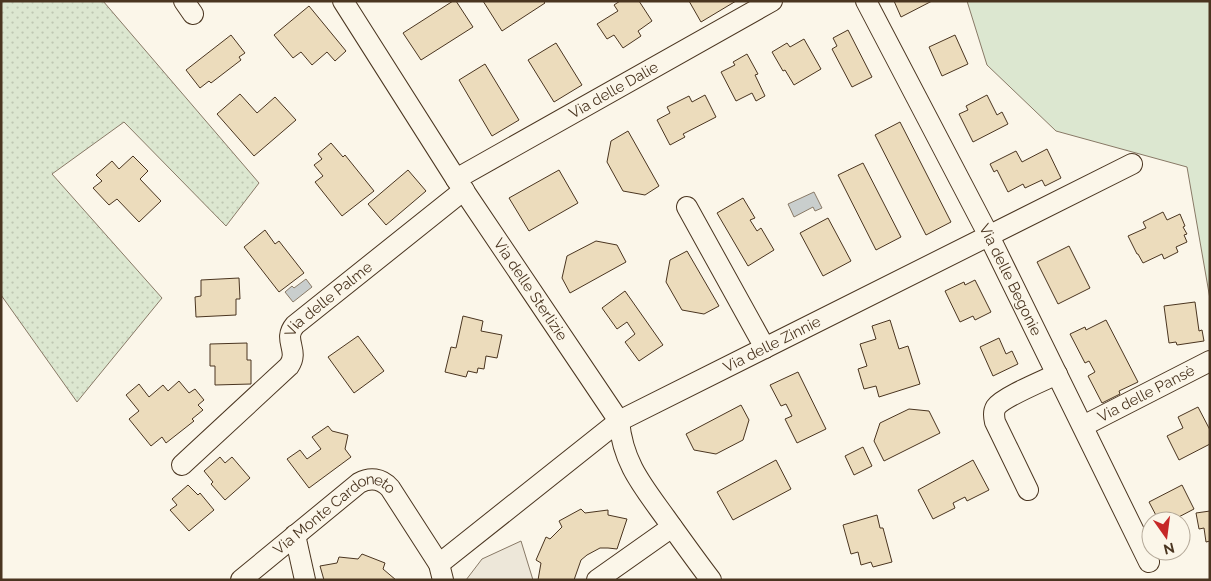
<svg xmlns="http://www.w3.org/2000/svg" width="1211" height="581" font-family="Raleway,sans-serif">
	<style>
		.grass { fill: url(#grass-dots); stroke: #887966 }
		.pitch { fill: #dce7d0; stroke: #887966 }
		.parking { fill: #ede7d9; stroke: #887966 }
		.water { fill: #c9cecd; stroke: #887966 }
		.building { fill: #ecdcbc; stroke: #4a3520 }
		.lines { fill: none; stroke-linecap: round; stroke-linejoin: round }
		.minor-casing { stroke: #4a3520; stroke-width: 22 }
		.minor { stroke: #fbf6e9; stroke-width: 20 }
		.labels { text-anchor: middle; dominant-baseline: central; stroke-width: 4; stroke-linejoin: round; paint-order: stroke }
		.street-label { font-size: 15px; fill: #4a3520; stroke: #fbf6e9 }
	</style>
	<defs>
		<pattern id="grass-dots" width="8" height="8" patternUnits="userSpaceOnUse" patternTransform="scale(1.25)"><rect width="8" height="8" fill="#dce7d0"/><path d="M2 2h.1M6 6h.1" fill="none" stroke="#bec7b2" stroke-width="1.8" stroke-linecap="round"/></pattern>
	</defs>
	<rect width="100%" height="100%" fill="#fbf6e9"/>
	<path class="grass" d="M1,1H103L259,183L226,226L124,122L52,174L162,298L77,402L1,295Z"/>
	<path class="pitch" d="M967,1H1210V299L1187,167L1056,131L987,65Z"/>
	<path class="parking" d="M521,541L533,580H466L482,559Z"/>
	<path class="water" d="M814,192L822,208L815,211L813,207L794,217L788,204Z
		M306,279L312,287L293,302L285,292L292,286L294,288Z"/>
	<path class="building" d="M453,1H456L473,27L421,60L403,33Z
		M483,1H543L545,3L502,31Z
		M620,1H639L652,21L638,31L641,36L623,48L614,35L607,39L597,24L618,11L614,5Z
		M689,1H736L701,22Z
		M894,1H932L901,17Z
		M309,6L346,51L335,61L327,52L312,65L301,52L293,58L274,35Z
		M848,30L872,77L852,87L832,49L837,46L833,38Z
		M231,35L245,53L239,57L241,60L211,83L209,81L200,88L186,70Z
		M955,35L968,64L942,76L929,47Z
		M804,39L821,69L794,85L785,70L783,71L772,52L787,43L790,47Z
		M556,43L582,85L554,102L528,60Z
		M747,54L758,74L755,75L765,96L756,101L752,93L736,101L721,72L735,65L733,62Z
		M485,64L519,120L492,136L459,80Z
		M240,94L257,113L275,97L296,120L254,156L217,114Z
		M705,95L716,117L683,134L685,137L670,145L657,120L670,113L667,107L689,96L692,102Z
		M987,95L997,115L1002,112L1008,124L973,142L959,114L968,110L966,106Z
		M900,122L951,222L926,235L875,135Z
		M628,131L659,186L645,195L623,191L607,162L611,141Z
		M331,143L343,157L345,155L374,191L342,216L315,182L323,176L314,165L322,159L318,154Z
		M1047,149L1061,178L1045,186L1042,180L1025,188L1023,184L1008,192L997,170L994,172L990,164L1016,151L1022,162Z
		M133,156L148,171L140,179L161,201L139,222L117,199L109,205L93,188L102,181L96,175L112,161L119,169Z
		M863,163L901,237L876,250L838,175Z
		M408,170L426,191L386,225L368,204Z
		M559,170L578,203L529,231L509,198Z
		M743,198L755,218L750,220L757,231L761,228L774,250L748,266L717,213Z
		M1163,212L1167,220L1180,214L1185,226L1183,227L1187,234L1184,235L1187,242L1176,247L1178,252L1164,259L1162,254L1143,263L1138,254H1137L1128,236L1146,228L1143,222Z
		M828,218L851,261L823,276L800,233Z
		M265,230L275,244L279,241L304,273L279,292L244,247Z
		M596,241L617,245L626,262L570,293L562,278L567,256Z
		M1069,246L1090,288L1058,304L1037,262Z
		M687,251L719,306L704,314L682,310L666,282L670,260Z
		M239,278L240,299H236V315L196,317L195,297L201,296V280Z
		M975,280L991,312L975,320L973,316L960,322L945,291L964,282L965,285Z
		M625,291L663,345L639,361L625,342L635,334L627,322L617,329L602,308Z
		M1195,302L1199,331L1202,330L1204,341L1177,345L1176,342L1169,343L1164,306Z
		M463,316L483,321L481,331L502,335L497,358L486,356L484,369L478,368L477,373L468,371L466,377L445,372L451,347L456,348Z
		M890,320L899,349L908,346L920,384L879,397L876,386L864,389L858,369L867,366L860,344L876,339L872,326Z
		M1106,320L1138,382L1119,391L1120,394L1102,403L1088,376L1095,372L1089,361L1085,363L1070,334L1085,327L1086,330Z
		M358,336L384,371L354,393L328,357Z
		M999,338L1006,354L1012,351L1018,364L993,376L980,347Z
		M247,343V360H251V384L215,385V366H210V344Z
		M798,372L826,429L797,443L785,419L792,416L786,404L781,406L770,385Z
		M179,381L189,393L195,389L204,400L198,405L203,410L192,419L194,421L166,443L162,437L151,446L129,419L139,411L126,395L139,384L149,397L163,385L168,391Z
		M741,405L749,420L743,440L716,454L694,450L686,434Z
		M1198,407L1210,430V444L1179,460L1167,436L1183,428L1178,417Z
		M909,409L929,411L940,433L884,461L874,441L880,423Z
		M328,426L332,431L348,435L345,449L351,457L309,488L287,459L300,450L307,459L321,449L312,437Z
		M863,447L872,466L854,475L845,456Z
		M220,457L225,463L232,457L250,478L225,500L211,484L213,482L204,471Z
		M776,460L791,489L733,520L717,492Z
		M973,460L989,490L967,501L965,497L953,503L955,508L933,519L918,490Z
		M188,485L198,495L200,493L214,510L189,531L170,510L177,505L172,499Z
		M1182,485L1194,509L1171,521H1159L1149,502Z
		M581,509L585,513L608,510V515L627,519L617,549L608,548H600L587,555L581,560L574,580H538L541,563L536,560L546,537L550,539L562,527L559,521Z
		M1210,511V541L1206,542L1204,528L1199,529L1196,513Z
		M877,515L880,528H883L892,562L873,567L871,562L861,565L858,552L851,554L843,525Z
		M362,554L385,563L383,569L396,580H324L320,566L337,563L339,557L358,559Z"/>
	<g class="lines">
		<defs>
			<g id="minor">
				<path d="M184,1L193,14"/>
				<path id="s1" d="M343,1L456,179L619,421C623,463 642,485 665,517C680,538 695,559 711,580"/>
				<path id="s2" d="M866,1L989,236L1149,562"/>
				<path id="s3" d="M456,179L772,1"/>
				<path d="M687,207L765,348"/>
				<path id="s4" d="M1083,426L1210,361"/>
				<path id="s5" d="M182,465L289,366C300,350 282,340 295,325L464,190"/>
				<path d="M1028,490L995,422C994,417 993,412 996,407C1003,397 1045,380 1057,374"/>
				<path d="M295,535L305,580"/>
				<path id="s6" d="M439,564L619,421L1132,164"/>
				<path id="s7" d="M241,580L359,483C370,477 381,478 390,488L439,564L443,580"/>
				<path d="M597,580L672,527"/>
			</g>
		</defs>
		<use href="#minor" class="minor-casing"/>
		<use href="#minor" class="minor"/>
	</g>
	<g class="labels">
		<g class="street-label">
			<text stroke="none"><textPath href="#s3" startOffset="181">Via delle Dalie</textPath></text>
			<text stroke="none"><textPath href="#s2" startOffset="314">Via delle Begonie</textPath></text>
			<text stroke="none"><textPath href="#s1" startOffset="344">Via delle Sterlizie</textPath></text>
			<text stroke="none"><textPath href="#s5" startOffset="231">Via delle Palme</textPath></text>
			<text stroke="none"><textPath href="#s6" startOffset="401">Via delle Zinnie</textPath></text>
			<text stroke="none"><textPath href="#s4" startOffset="71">Via delle Pansè</textPath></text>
			<text stroke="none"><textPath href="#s7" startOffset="118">Via Monte Cardoneto</textPath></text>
		</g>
	</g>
	<rect width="1211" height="581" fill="none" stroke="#4a3520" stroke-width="5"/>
	<g transform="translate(1166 536) rotate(166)"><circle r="24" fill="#fbf6e9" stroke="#b4a999"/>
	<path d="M0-4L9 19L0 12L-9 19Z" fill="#c62828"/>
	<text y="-8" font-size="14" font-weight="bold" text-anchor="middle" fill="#4a3520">N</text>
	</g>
</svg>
